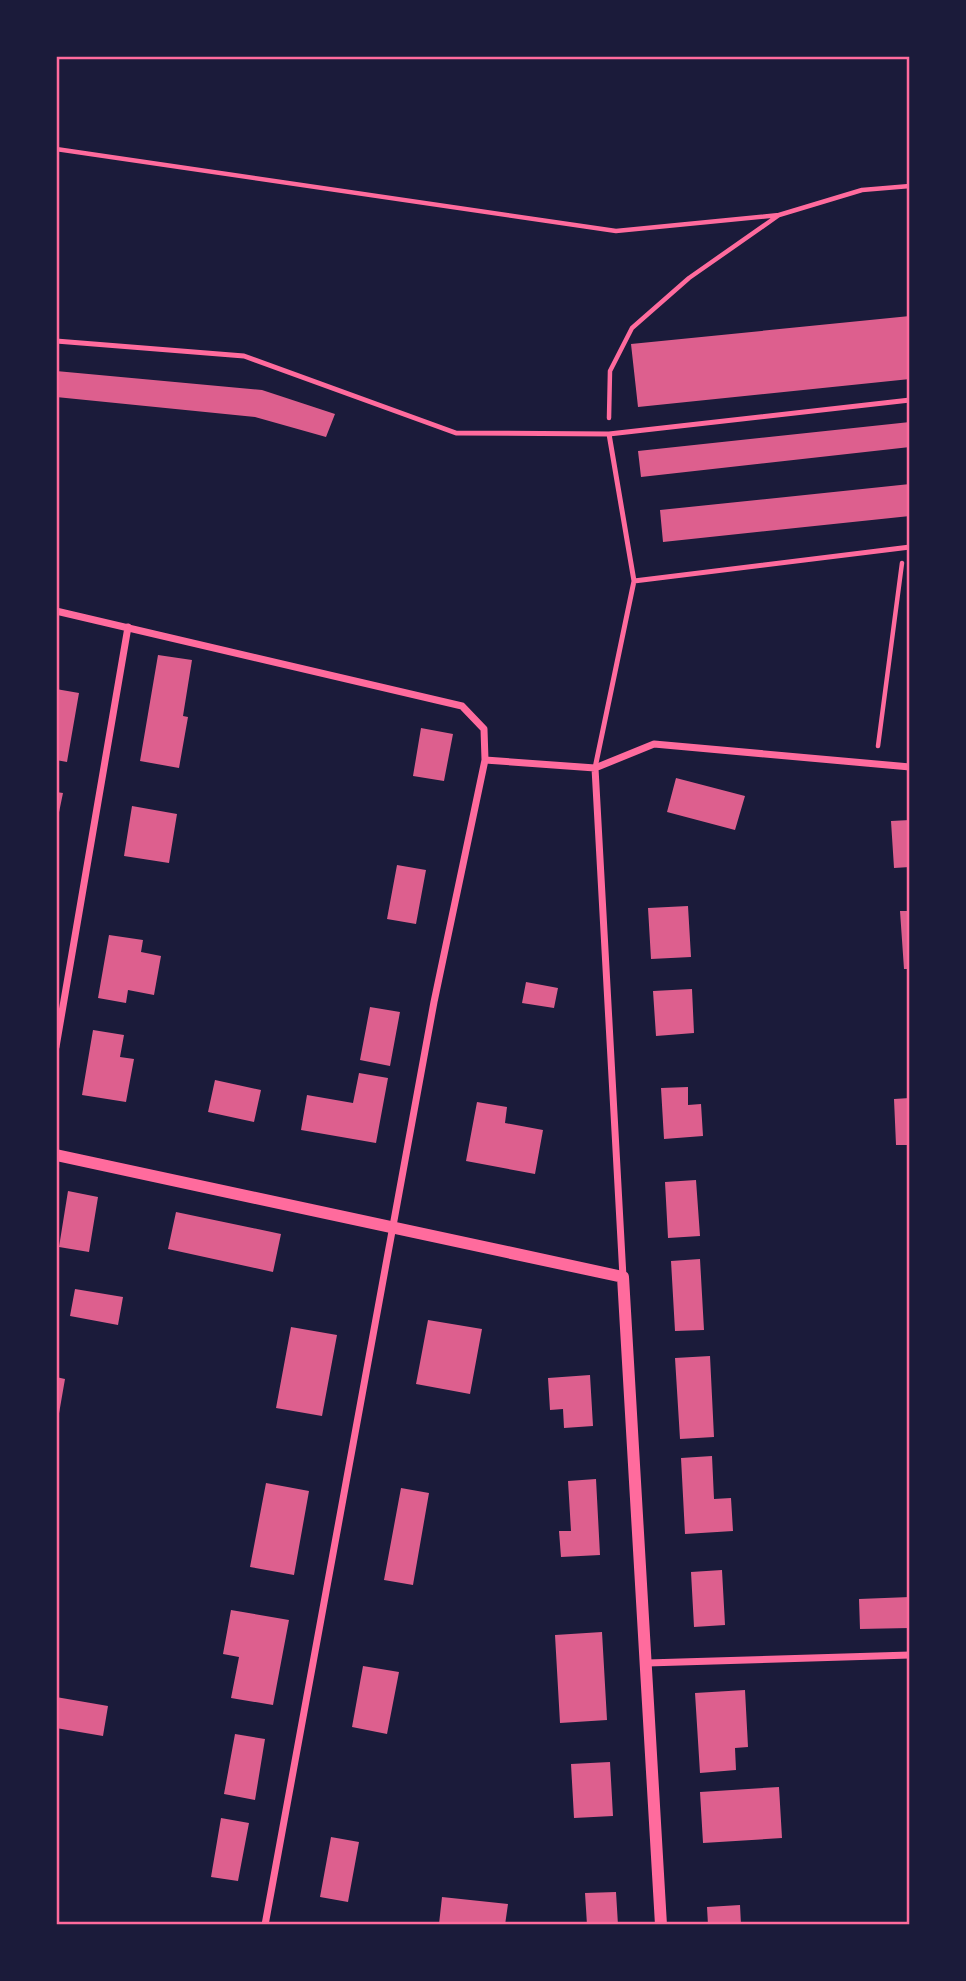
<svg xmlns="http://www.w3.org/2000/svg" width="966" height="1981" font-family="Roboto,sans-serif">
	<style>
		.building { fill: #dd5f8e }
		.lines { fill: none; stroke-linecap: round; stroke-linejoin: round }
		.path { stroke: #ff6b9d; stroke-width: 4.5 }
		.service { stroke: #ff6b9d; stroke-width: 5 }
		.minor { stroke: #ff6b9d; stroke-width: 7 }
		.tertiary { stroke: #ff6b9d; stroke-width: 12 }
		.neatline { fill: none; stroke: #ff6b9d; stroke-width: 2.5 }
	</style>
	<rect width="100%" height="100%" fill="#1b1b3a"/>
	<path class="building" d="M910,316V379L638,407L631,344Z
		M56,371L262,390L335,414L326,437L255,417L56,397Z
		M910,422V447L641,477L638,451Z
		M910,484V516L663,542L660,510Z
		M158,655L192,660L183,716L188,717L179,768L140,761Z
		M56,689L79,693L67,762L56,760Z
		M421,728L453,734L444,781L413,776Z
		M676,778L745,796L735,830L667,812Z
		M56,792L63,793L57,822H56Z
		M132,806L177,814L169,863L124,856Z
		M910,820V867L894,868L891,821Z
		M397,865L426,870L416,924L387,919Z
		M688,906L691,957L651,959L648,908Z
		M900,911H910V969H904Z
		M109,935L143,940L141,952L161,956L154,995L128,990L126,1003L98,998Z
		M526,982L558,988L554,1008L522,1003Z
		M692,989L694,1033L656,1036L653,991Z
		M370,1007L400,1012L390,1066L360,1060Z
		M93,1030L124,1035L120,1057L134,1059L126,1102L82,1095Z
		M359,1073L388,1078L376,1143L301,1130L307,1095L353,1103Z
		M215,1080L261,1090L254,1122L208,1112Z
		M688,1087V1105L701,1104L703,1136L664,1139L661,1088Z
		M910,1098V1145H896L894,1099Z
		M477,1102L507,1107L505,1123L543,1130L535,1174L466,1161Z
		M696,1180L700,1236L668,1238L665,1182Z
		M68,1191L98,1197L89,1252L59,1247Z
		M176,1212L281,1234L273,1272L168,1249Z
		M700,1259L704,1330L675,1331L671,1261Z
		M75,1289L123,1297L118,1325L70,1316Z
		M428,1320L482,1329L470,1394L416,1384Z
		M291,1327L337,1335L322,1416L276,1408Z
		M710,1356L714,1437L680,1439L675,1358Z
		M590,1375L593,1426L564,1428L563,1409L550,1410L548,1378Z
		M56,1377L65,1379L57,1425H56Z
		M712,1456L714,1499L731,1498L733,1531L685,1534L681,1458Z
		M596,1479L600,1555L561,1557L559,1531H571L568,1481Z
		M266,1483L309,1491L294,1575L250,1567Z
		M401,1488L429,1493L413,1585L384,1580Z
		M722,1570L725,1625L694,1627L691,1572Z
		M910,1597V1628L860,1629L859,1599Z
		M231,1610L289,1620L273,1705L231,1698L239,1657L223,1654Z
		M602,1632L607,1720L560,1723L555,1635Z
		M363,1666L399,1672L387,1734L352,1727Z
		M745,1690L748,1747L735,1748L736,1770L700,1773L695,1693Z
		M56,1697L108,1706L103,1736L56,1728Z
		M235,1734L265,1739L255,1800L224,1794Z
		M610,1762L613,1816L574,1818L571,1764Z
		M779,1787L782,1838L703,1843L700,1792Z
		M221,1818L249,1823L238,1881L211,1877Z
		M331,1837L359,1842L348,1902L320,1897Z
		M616,1892L618,1925H587L585,1893Z
		M442,1897L508,1904L505,1925L439,1924Z
		M740,1905L741,1925H708L707,1907Z"/>
	<g class="lines">
		<path class="path" d="M56,149L616,231L779,215
			M609,418L610,371L632,328L689,278L779,215L862,190L910,186
			M878,746L902,563"/>
		<path class="service" d="M56,341L244,356L456,433L609,434L910,400
			M609,434L634,581
			M595,768L634,581L910,547"/>
		<path class="minor" d="M56,611L462,706L484,729L485,760L595,768L654,744L910,767
			M595,768L623,1277
			M56,1047L128,627
			M647,1663L910,1655
			M265,1925L434,1002L485,760"/>
		<path class="tertiary" d="M56,1155L623,1277L661,1925"/>
	</g>
	<rect width="966" height="1981" fill="none" stroke="#1b1b3a" stroke-width="116"/>
	<rect x="58" y="58" width="850" height="1865" class="neatline"/>
</svg>
